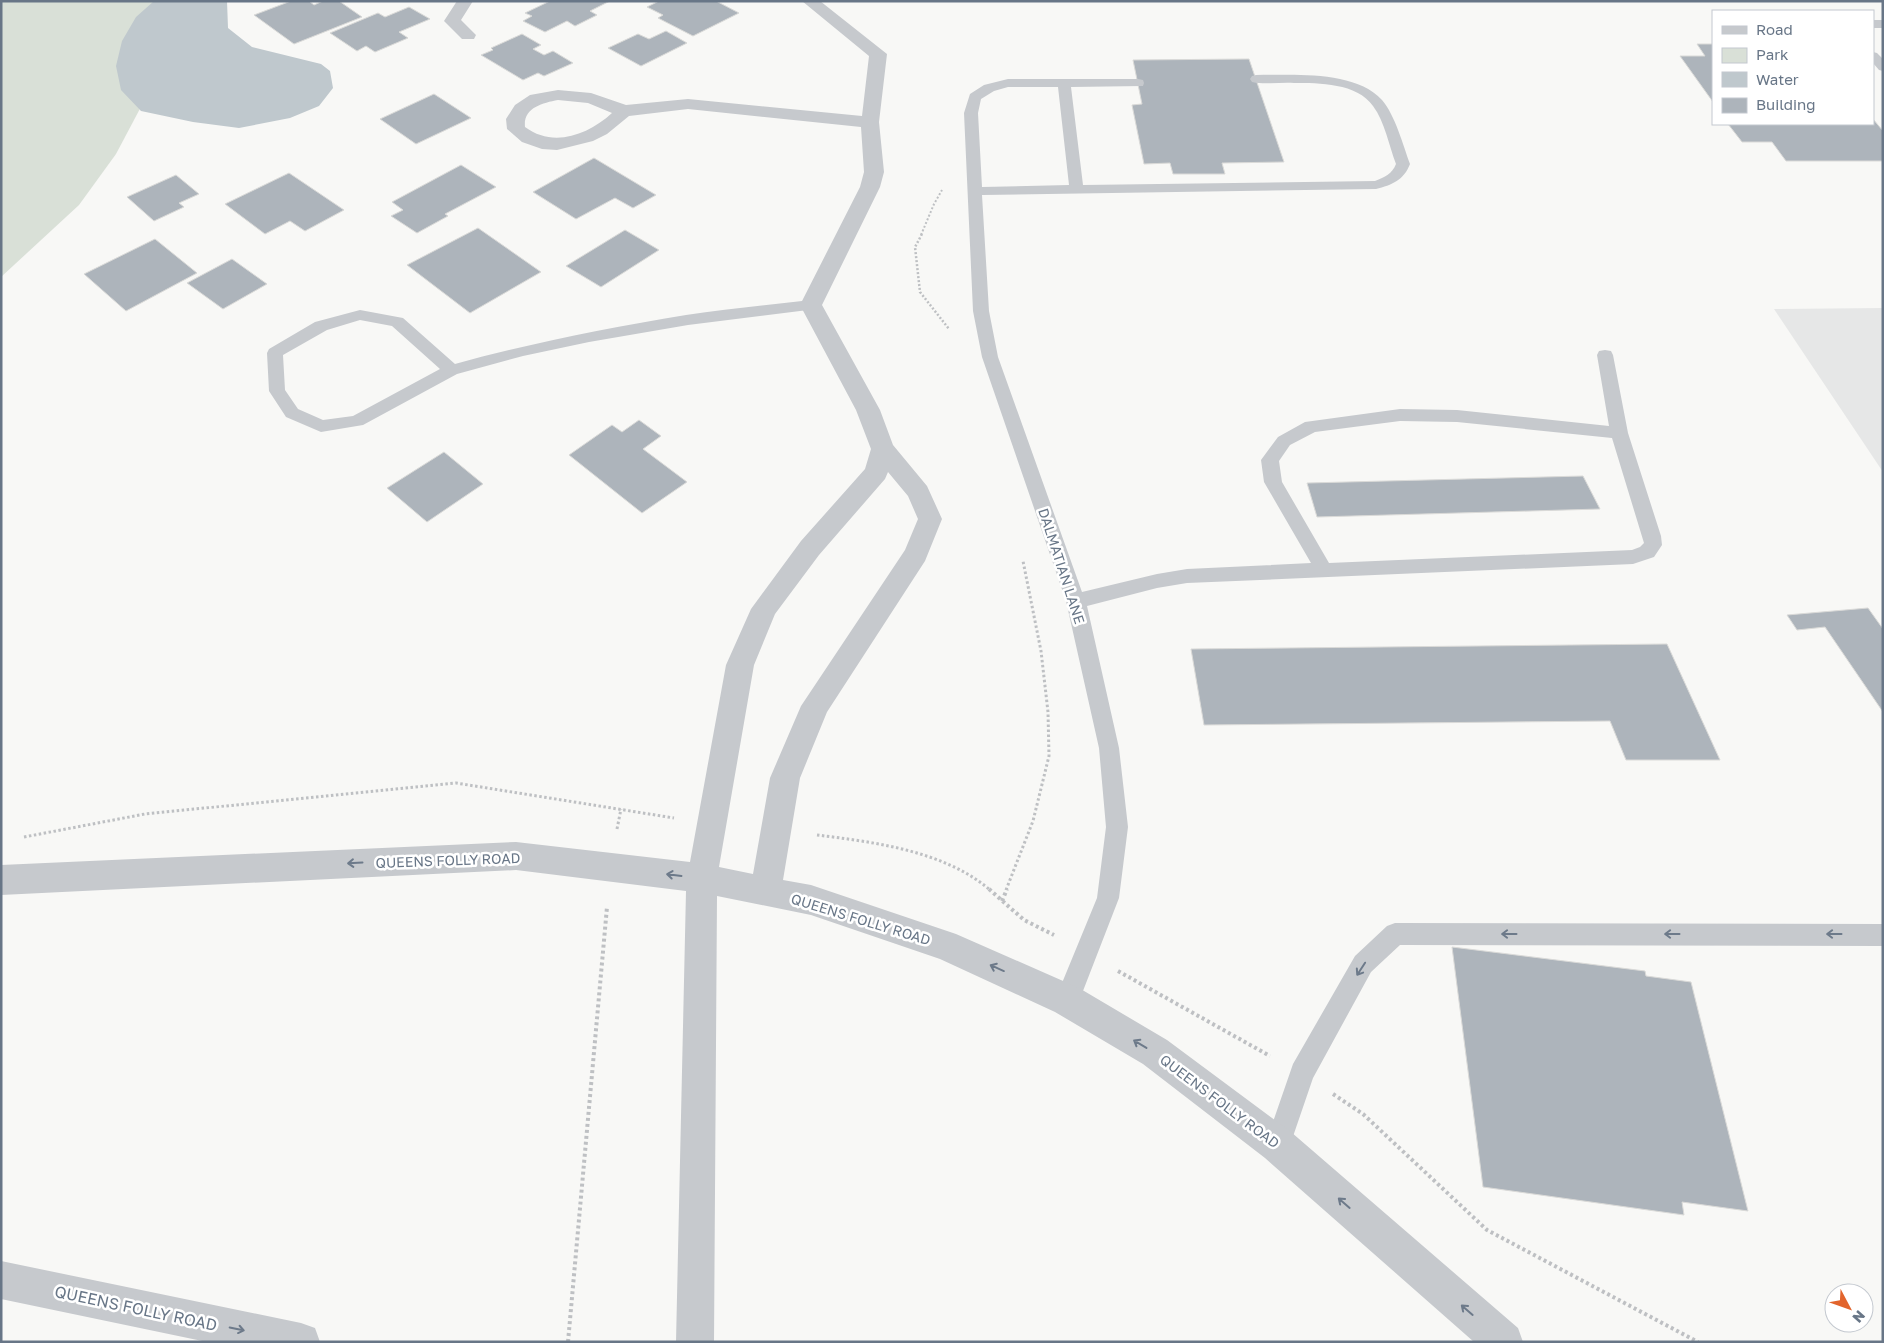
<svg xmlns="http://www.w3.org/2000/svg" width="1884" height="1343" font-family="'Golos Text',sans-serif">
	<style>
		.built { fill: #e6e7e7 }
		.green { fill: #d9e0d7 }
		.water { fill: #bfc8cd }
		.building { fill: #adb4bb; stroke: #dadad8 }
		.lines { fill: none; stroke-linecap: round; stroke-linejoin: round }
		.path-far3 { stroke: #bec0c3; stroke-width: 2; stroke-dasharray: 2 2; stroke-linecap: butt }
		.path-far2 { stroke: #bec0c3; stroke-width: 2.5; stroke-dasharray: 2 2; stroke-linecap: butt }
		.path-far1 { stroke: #bec0c3; stroke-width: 3; stroke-dasharray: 2.5 2.5; stroke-linecap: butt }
		.path { stroke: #bec0c3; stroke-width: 4; stroke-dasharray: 3 3; stroke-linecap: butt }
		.lane { fill: #c6c9cd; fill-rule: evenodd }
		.street { fill: #c6c9cd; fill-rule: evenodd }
		.oneway { stroke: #6d7a8a }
		.labels { text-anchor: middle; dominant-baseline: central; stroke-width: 5; stroke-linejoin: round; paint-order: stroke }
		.street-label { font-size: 14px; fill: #687687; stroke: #fff }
		.near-street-label { font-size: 16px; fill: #687687; stroke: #fff }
	</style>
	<rect width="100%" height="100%" fill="#f8f8f6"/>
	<path class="built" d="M1883,308V472L1774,309Z"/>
	<path class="green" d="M1,1H197L116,154L79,205L1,277Z"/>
	<path class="water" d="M154,1H227L228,28L252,47L321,64L330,71L333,88L319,106L290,118L239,128L193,122L141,111L121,90L116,66L122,41L136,17Z"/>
	<path class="building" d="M291,1H309L314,5L323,1H339L362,17L294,44L254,15Z
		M550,1H610L590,11L597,15L575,26L567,21L545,32L523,21L532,16L525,13Z
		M659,1H716L739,13L693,36L658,18L663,15L647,7Z
		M409,7L430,19L399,32L408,38L375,52L366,46L357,51L330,33L378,13L385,17Z
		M666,31L687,43L641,66L608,48L638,34L649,39Z
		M522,34L541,45L533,49L544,55L553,51L573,63L544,76L538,73L523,80L481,55L493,50L491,48Z
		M1697,44H1713V102L1680,56H1705Z
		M1249,59L1284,162L1222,163L1225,174H1173L1170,163L1144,164L1132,105L1142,104L1133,60Z
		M434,94L471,118L416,144L380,119Z
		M1873,119L1883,131V161H1786L1772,142H1742L1728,124H1873Z
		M594,158L656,195L633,208L615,198L576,219L533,192Z
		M461,165L496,187L445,214L448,216L417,233L391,216L403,210L392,202Z
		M289,173L344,210L305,231L290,221L265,234L225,204Z
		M176,175L199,194L179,203L184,207L154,221L127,197Z
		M478,228L541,272L470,313L407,265Z
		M625,230L659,250L601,287L566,266Z
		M155,239L197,273L126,311L84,274Z
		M232,259L267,284L223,309L187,283Z
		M639,420L661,436L643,449L687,482L642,513L569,455L612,425L622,432Z
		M444,452L483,484L427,522L387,488Z
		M1583,476L1600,509L1317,517L1307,483Z
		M1868,608L1883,629V712L1825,627L1797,630L1787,615Z
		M1667,644L1720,760H1626L1610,721L1204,725L1191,649Z
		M1452,947L1645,971L1646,976L1691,982L1748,1211L1682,1202L1684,1215L1483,1187Z"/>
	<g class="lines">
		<path class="path-far3" d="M921,235L934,204L942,190"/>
		<path class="path-far2" d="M922,234L915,247L920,292L949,329"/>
		<path class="path-far1" d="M617,829L621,809
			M817,835C874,842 945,851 990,890
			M24,837L145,814L456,783L674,818
			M1006,890L1033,821L1049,756L1048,712L1041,651L1023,561"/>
		<path class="path" d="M989,889L1024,920L1054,935
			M1002,901L1007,889
			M1118,971L1270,1056
			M1333,1094L1363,1114L1487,1230L1698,1342
			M568,1342L607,907"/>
		<path class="lane" d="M1873,20H1883V28H1873Z
			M1873,52L1877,53L1883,59V71L1879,70L1873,63Z
			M1256,75C1293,75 1355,70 1382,100C1395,115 1403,145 1410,164C1404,180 1392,185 1376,189L982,195L989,311L998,357L1082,592L1157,574L1187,569L1311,563L1264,482L1261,460L1278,437L1305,422L1400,409L1457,410L1609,426L1597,355L1599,351L1605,350L1611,351L1613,355L1628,433L1661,536L1662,545L1654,557L1633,564L1187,583L1157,588L1087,606L1119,748L1128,827L1119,898L1076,1009L1067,1012L1058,1009L1055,1000L1097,898L1106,827L1099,748L1066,601L982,357L973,311L964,113L970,94L984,85L1008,79H1138L1143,80L1144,83L1143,86L1071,87L1083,185L1375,181C1385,177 1392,174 1396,164C1389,146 1385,122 1373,106C1357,83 1319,83 1294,83C1280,82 1265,85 1252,82L1250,79L1252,76ZM1008,87H1058L1069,185L982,187L978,113L981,99L994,91ZM1400,421L1457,422L1612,438L1644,543L1640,547L1632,550L1329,563L1282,482L1279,461L1290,445L1315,432Z
			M811,300L816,301L819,305L816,309L688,325L589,342L523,356L457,374L363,425L321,432L286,417L269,391L267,353L269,349L315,322L360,310L403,318L455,364C531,343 608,328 686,315C727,309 769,305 811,300ZM360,320L392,326L440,369L353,416L323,420L298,409L285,390L283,355L327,330Z
			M1395,923L1883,924V946L1400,945L1371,972L1313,1078L1287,1154L1278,1158L1269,1154L1265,1145L1293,1064L1355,956L1387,926Z"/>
		<path class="street" d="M457,1H473L461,20L476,35L474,39H462L444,21Z
			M802,1H820L887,54L879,122L884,172L880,187L822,305L880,410L893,445L927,486L942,519L925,561L827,712L800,778L783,880L811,885L956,934L1079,988L1167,1040L1291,1132L1518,1328L1523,1342H1474L1265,1158L1143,1064L1055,1012L940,959L811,915L717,896L714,1342H676L686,891L516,870L1,895V865L516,842L690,862L726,665L751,609L801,541L865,469L871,449L856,410L800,305L860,187L864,172L861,127L688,109L629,116L607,134L593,141L557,150L542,149L522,142L507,129L506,119L515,105L530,95L558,90L591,93L626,105L688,99L862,116L869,56ZM558,100L588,103L612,113C588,135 553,148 525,127C523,108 542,103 558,100ZM888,472L908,496L918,519L905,550L801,706L770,778L753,874L719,867L754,665L775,614L819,555L885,479Z
			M1,1261L301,1323L315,1328L320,1342H207L1,1299Z"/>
	</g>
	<defs><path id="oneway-shaft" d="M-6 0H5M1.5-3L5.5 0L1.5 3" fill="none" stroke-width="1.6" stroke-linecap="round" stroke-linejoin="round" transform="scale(1.25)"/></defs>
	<g class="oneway">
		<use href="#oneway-shaft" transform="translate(355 863) rotate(177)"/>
		<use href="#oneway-shaft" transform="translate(674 875) rotate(-173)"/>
		<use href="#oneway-shaft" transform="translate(1509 934) rotate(-180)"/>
		<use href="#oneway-shaft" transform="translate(1672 934) rotate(-180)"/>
		<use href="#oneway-shaft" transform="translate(1834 934) rotate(-180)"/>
		<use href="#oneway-shaft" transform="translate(997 968) rotate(-156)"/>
		<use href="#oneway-shaft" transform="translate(1361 969) rotate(123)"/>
		<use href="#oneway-shaft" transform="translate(1140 1044) rotate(-149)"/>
		<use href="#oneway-shaft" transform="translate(1344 1203) rotate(-139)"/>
		<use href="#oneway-shaft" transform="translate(1467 1310) rotate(-139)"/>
		<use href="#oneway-shaft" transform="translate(237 1329) rotate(12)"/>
	</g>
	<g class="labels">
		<g class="street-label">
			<text transform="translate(1062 566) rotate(72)">DALMATIAN LANE</text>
			<text transform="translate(448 860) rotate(-2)">QUEENS FOLLY ROAD</text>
			<text transform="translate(861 919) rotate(17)">QUEENS FOLLY ROAD</text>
			<text transform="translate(1220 1101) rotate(37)">QUEENS FOLLY ROAD</text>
		</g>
		<g class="near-street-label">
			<text transform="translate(136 1308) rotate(12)">QUEENS FOLLY ROAD</text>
		</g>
	</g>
	<rect width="1884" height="1343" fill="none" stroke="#687687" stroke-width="5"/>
	<rect x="1712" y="10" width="162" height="115" fill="#ffffff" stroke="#c3c8cf"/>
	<rect x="1722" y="26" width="25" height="8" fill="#c6c9cd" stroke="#c3c8cf"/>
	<text x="1756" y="35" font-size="15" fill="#687687">Road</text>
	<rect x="1722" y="48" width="25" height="15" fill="#d9e0d7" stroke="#c3c8cf"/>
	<text x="1756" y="60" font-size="15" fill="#687687">Park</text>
	<rect x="1722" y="72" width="25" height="15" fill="#bfc8cd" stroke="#c3c8cf"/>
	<text x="1756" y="85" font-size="15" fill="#687687">Water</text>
	<rect x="1722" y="98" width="25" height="15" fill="#adb4bb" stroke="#c3c8cf"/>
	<text x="1756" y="110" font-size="15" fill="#687687">Building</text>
	<g transform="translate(1849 1308) rotate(131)"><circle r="24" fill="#ffffff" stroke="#c3c8cf"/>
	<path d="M0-4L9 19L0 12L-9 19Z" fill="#e2642c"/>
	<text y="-8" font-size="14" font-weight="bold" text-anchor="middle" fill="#687687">N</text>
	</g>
</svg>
